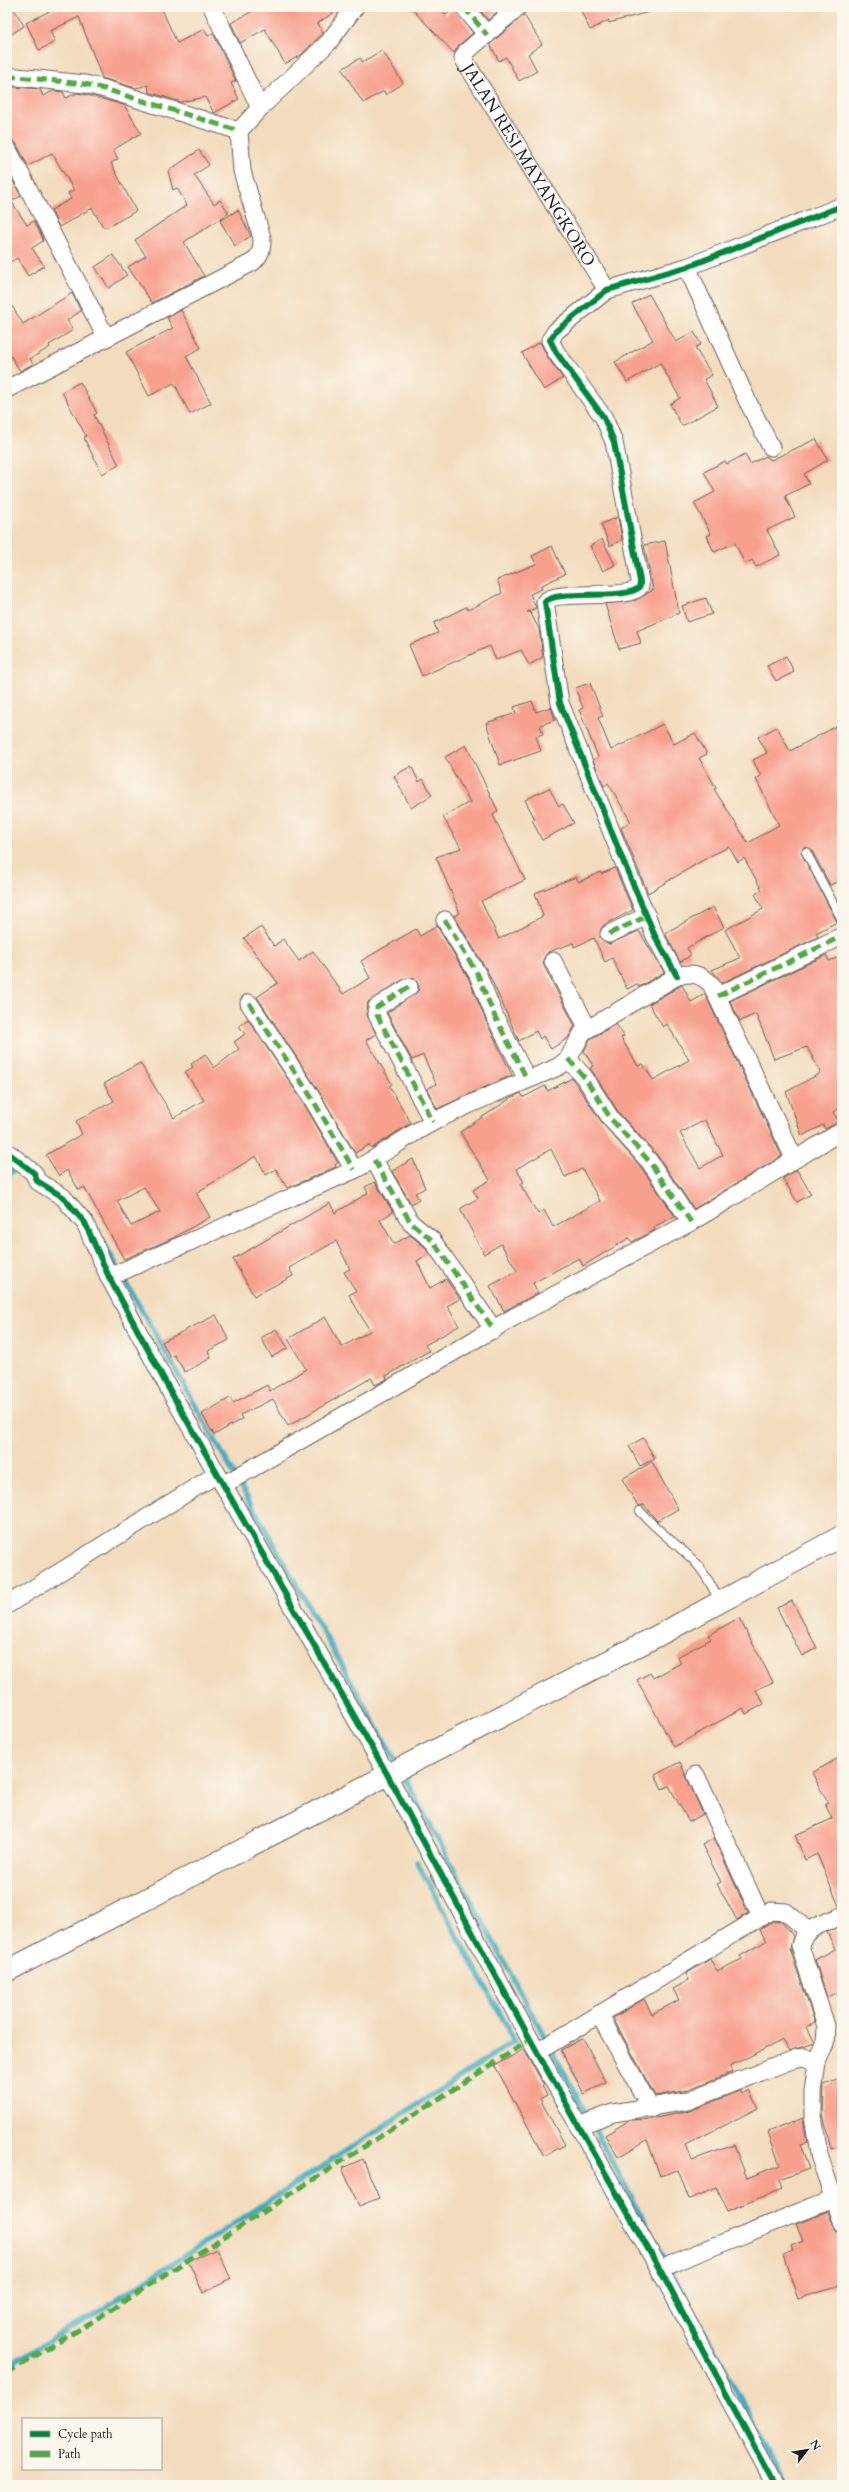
<svg xmlns="http://www.w3.org/2000/svg" width="849" height="2492" font-family="Cardo,serif">
	<style>
		.lines { fill: none; stroke-linecap: round; stroke-linejoin: round }
		.stream { stroke: #40abbf; stroke-width: 5.5 }
		.building { fill: #f8a08e; fill-rule: evenodd }
		.service-casing { stroke: #675f54; stroke-width: 10 }
		.minor-casing { stroke: #675f54; stroke-width: 19 }
		.tertiary-casing { stroke: #675f54; stroke-width: 23 }
		.service { stroke: #fff; stroke-width: 8 }
		.minor { stroke: #fff; stroke-width: 17 }
		.tertiary { stroke: #fff; stroke-width: 21 }
		.quiet { stroke: #52a943; stroke-width: 5; stroke-dasharray: 10 5; stroke-linecap: butt }
		.cycleway-casing { stroke: #fbf7ec; stroke-width: 8 }
		.cycleway { stroke: #00873e; stroke-width: 6 }
		.labels { text-anchor: middle; dominant-baseline: central; stroke-width: 3; stroke-linejoin: round; paint-order: stroke }
		.street-label { font-size: 17px; fill: #1c1c1c; stroke: #fbf7ec }
	</style>
	<rect width="100%" height="100%" fill="#fbf7ec"/>
	<filter id="ink" filterUnits="userSpaceOnUse"><feTurbulence type="fractalNoise" baseFrequency=".025" numOctaves="2"/><feDisplacementMap in="SourceGraphic" scale="8" xChannelSelector="R" yChannelSelector="G"/><feConvolveMatrix kernelMatrix="1 2 1 2 8 2 1 2 1" color-interpolation-filters="sRGB"/></filter>
	<filter id="wash" filterUnits="userSpaceOnUse"><feTurbulence type="fractalNoise" baseFrequency=".012" numOctaves="4" result="noise"/><feDisplacementMap in="SourceGraphic" scale="16" xChannelSelector="R" yChannelSelector="G"/><feGaussianBlur stdDeviation="0.9" result="paint"/><feColorMatrix in="noise" values="0 0 0 0 0 0 0 0 0 0 0 0 0 0 0 0 0 1.4 0 .05"/><feComposite in="paint" operator="in"/></filter>
	<g filter="url(#wash)">
		<rect width="100%" height="100%" fill="#f3dcbd"/>
		<g class="lines">
			<path class="stream" d="M7,1175L18,1167
				M96,1229L398,1765
				M402,1773L787,2485
				M7,2366L106,2307L515,2041L417,1862"/>
		</g>
		<g id="blocks">
			<path class="building" d="M7,7H13L24,26L7,37Z
				M58,7H161L177,43L204,29L208,36L213,33L236,81L231,83L239,99L214,113L205,97L181,102L149,92L148,85L136,88L102,78L79,17L50,31L55,42L39,50L26,23Z
				M260,7H342L318,23L323,33L301,55L285,64L265,29L240,43L231,23Z
				M410,7H438L446,15L454,8L473,33L459,45L454,53Z
				M477,7H503L488,20Z
				M579,7H651L652,11L609,23V20L590,30Z
				M524,15L542,44L528,54L537,71L519,81L506,57L499,61L490,44Z
				M382,50L403,83L386,95L384,91L363,103L342,69L360,58L363,62Z
				M14,87L40,89L43,96L53,91L63,92L66,98L77,93L83,94L124,105L141,133L113,150L118,159L111,163L136,211L108,227H103L92,208L59,227L51,210L71,199L68,193L74,190L52,153L28,166L16,143L7,138V91Z
				M199,150L209,165L194,175L214,204L220,200L229,213L184,242L204,276L152,303L128,267L146,256L135,240L187,205L177,188L173,190L168,171Z
				M7,170L21,196L11,201L27,225L34,221L42,237L43,241L32,248L44,266L28,276L17,258L7,264Z
				M238,210L251,236L235,246L220,221Z
				M113,255L127,275L109,288L95,267Z
				M72,293L81,311L67,320L73,330L49,345L50,347L30,359L33,364L20,371L7,350V298L23,324Z
				M649,294L676,342L694,332L701,344L695,348L712,375L704,379L718,406L682,426L670,404L680,398L660,363L627,382L615,362L653,340L632,304Z
				M181,310L201,348L186,356L211,403L190,414L174,383L149,396L126,352L173,328L167,318Z
				M540,342L548,358L563,378L544,390L522,353Z
				M80,382L97,413L94,415L119,465L102,474L84,438L86,436L62,392Z
				M816,439L828,460L804,474L809,484L785,496L795,517L767,530L780,555L756,567L752,560L745,564L735,543L714,552L707,536L711,534L694,503L715,492L704,472L725,461L727,464L745,454L750,464L766,456L771,460Z
				M618,517L622,540L610,546L601,524Z
				M602,539L615,565L603,571L590,546Z
				M665,541L679,613L637,631L641,643L619,649L605,604L636,600L653,590L644,545Z
				M552,546L565,574L540,586L542,589L530,594L536,608L527,612H530L539,629L543,657L529,665L521,650L496,660L490,646L422,676L409,645L438,633L434,623L466,607L468,610L502,593L497,580L536,564L532,556Z
				M706,598L712,614L687,622L682,606Z
				M786,656L794,672L776,681L767,666Z
				M590,683L603,716L598,718L611,750L663,724L674,744L695,733L707,754L699,758L716,788L714,789L748,843L779,825L756,779L761,776L753,760L767,753L758,737L777,727L790,751L842,723V880L830,885L811,849L804,847L801,852L837,922L816,933L818,937L722,983L712,970L740,958L725,930L763,909L755,894L762,890L744,858L738,862L729,847L710,856L648,893L621,828L631,822L608,783L604,786L593,760L598,757L579,710L583,708L575,688Z
				M532,701L536,712L551,707L555,720L540,725L543,734L536,736L541,751L500,765L486,723L516,713L514,707Z
				M466,745L498,811L493,815L525,880L481,901L499,939L543,916L535,893L576,877L579,882L600,872L601,874L615,868L633,910L604,925L601,929L600,938L609,944L639,931L664,972L639,987L637,984L627,989L612,958L605,962L594,938L574,947L573,943L548,952L543,960L544,966L575,1026L568,1038L551,1049L543,1036L540,1039L536,1031L519,1041L487,970L454,916L460,913L436,857L461,848L443,817L470,802L445,757Z
				M411,766L419,782L423,779L432,795L411,808L394,776Z
				M549,788L559,806L563,804L574,823L542,840L532,820L535,819L525,800Z
				M713,907L724,927L687,948L691,955L680,962L665,933Z
				M437,926L469,979L486,1021L512,1075L437,1109L427,1089L436,1084L423,1055L412,1060L387,1013L418,991L419,986L414,978L404,979L368,1002L367,1015L376,1034L366,1040L392,1084L389,1086L411,1123L372,1148L369,1145L355,1153L318,1090L257,997L278,983L244,938L261,927L274,946L283,939L299,961L313,951L343,994L370,978L361,961L416,929L420,936Z
				M826,955L829,961L842,956V1107L833,1112L839,1122L825,1129L823,1125L802,1136L786,1092L819,1074L820,1071L807,1047L774,1059L756,1014L740,1021L730,1001Z
				M682,985L691,1002L705,994L782,1156L694,1209L657,1155L619,1113L590,1068L593,1066L584,1051L590,1039L616,1024L624,1036L621,1038L638,1066L643,1064L653,1080L689,1060L667,1024L663,1027L649,1004ZM705,1120L723,1155L700,1168L680,1133Z
				M248,1019L302,1100L338,1163L335,1165L336,1167L287,1188L276,1169L266,1175L256,1156L196,1193L210,1217L173,1238L124,1259L84,1187L79,1190L67,1170L59,1176L46,1155L82,1134L76,1121L114,1101L104,1084L140,1063L174,1118L204,1100L185,1072L193,1067L191,1064L205,1054L214,1068L239,1049L234,1042L245,1034L239,1026ZM144,1187L160,1212L131,1226L117,1201Z
				M572,1078L603,1124L641,1167L675,1216L654,1227L655,1230L632,1242L629,1238L583,1266L579,1258L533,1283L538,1293L504,1311L490,1286L517,1271L501,1244L484,1254L460,1209L478,1198L473,1190L490,1180L460,1132L511,1098L521,1093L523,1097L526,1096L545,1086L548,1091ZM551,1149L565,1177L582,1169L600,1201L553,1227L544,1210L538,1214L520,1184L524,1182L516,1169Z
				M413,1159L425,1188L415,1193L419,1199L411,1204L392,1171Z
				M797,1170L811,1194L797,1202L783,1178Z
				M375,1182L393,1212L380,1220L394,1244L410,1235L425,1247L429,1254L417,1261L430,1288L446,1279L460,1299L447,1306L459,1326L425,1345L429,1351L386,1376L387,1379L375,1385L371,1378L288,1426L273,1399L240,1415L242,1419L214,1435L202,1414L230,1398L233,1403L267,1385L270,1391L306,1369L288,1339L325,1317L342,1347L370,1331L349,1295L356,1291L344,1272L350,1269L336,1241L289,1268L293,1276L254,1296L233,1259L330,1203L335,1213L368,1193L365,1187Z
				M216,1315L229,1340L208,1351L211,1358L185,1372L174,1355L170,1357L162,1342Z
				M276,1329L288,1348L272,1357L261,1338Z
				M643,1438L655,1459L640,1466L629,1446Z
				M652,1462L678,1509L657,1521L644,1505L638,1506L622,1479Z
				M792,1601L817,1648L802,1656L777,1608Z
				M739,1618L773,1682L756,1690L764,1704L746,1714L743,1708L674,1747L637,1680L650,1673L653,1678L681,1663L677,1657L711,1639L708,1635Z
				M842,1756V1906H839L817,1854L805,1860L795,1835L832,1819L825,1804L828,1803L812,1773Z
				M680,1762L703,1814L689,1822L669,1786L662,1789L655,1775Z
				M714,1838L748,1913L737,1920L717,1884L721,1882L702,1845Z
				M773,1921L782,1922L793,1936L790,1949L815,2023L807,2027L815,2043L789,2051L783,2040L730,2066L733,2072L684,2091L655,2096L613,2018L644,1999L652,2014L679,2000L673,1989L689,1980L686,1974L710,1959L717,1971L742,1959L740,1956L766,1941L760,1930Z
				M842,1927V1990L827,1998L815,1960L835,1949L827,1932Z
				M583,2038L606,2082L584,2094L561,2050Z
				M524,2049L544,2085L542,2086L547,2095L540,2099L565,2145L544,2156L495,2066Z
				M842,2078V2145L831,2149L823,2114L824,2085Z
				M749,2090L758,2108L685,2145L692,2160L734,2145L747,2178L780,2165L768,2132L803,2118L807,2143L800,2145L809,2169L779,2180L782,2189L727,2211L717,2188L689,2199L678,2170L660,2176L647,2140L618,2157L605,2135L630,2120L651,2119L689,2111L741,2091L742,2094Z
				M363,2159L379,2198L359,2206L342,2168Z
				M827,2212L835,2231L842,2234V2285L798,2299L783,2255L793,2251L791,2246L803,2241L796,2224Z
				M217,2249L231,2279L203,2293L188,2261Z"/>
		</g>
	</g>
	<g filter="url(#ink)">
		<use href="#blocks" fill-opacity="0" stroke="#675f54" stroke-width="1"/>
		<g class="lines">
			<defs>
				<path id="service" d="M806,852L842,920
					M640,1511C656,1530 676,1543 693,1560C705,1572 712,1587 720,1602"/>
				<g id="minor">
					<path d="M212,7L260,108"/>
					<path d="M464,7L487,35"/>
					<path id="s1" d="M518,7L466,52L463,58L607,290"/>
					<path d="M7,76L85,84L105,89L239,131"/>
					<path d="M7,148L106,337"/>
					<path d="M687,267L747,400L771,447"/>
					<path d="M7,389L253,262C261,254 262,250 262,238L242,171L239,131L260,108L328,43L355,7"/>
					<path d="M445,920L478,975L495,1017L527,1079"/>
					<path d="M609,934L647,916"/>
					<path d="M553,961L588,1029"/>
					<path d="M677,976L655,936L622,858L560,703L545,602C556,588 630,602 640,586V581L614,442L604,418L556,352L550,340L556,331L607,290L687,267L842,206"/>
					<path d="M409,987L377,1007V1015L433,1122"/>
					<path d="M718,996L842,936"/>
					<path d="M249,1003L310,1095L354,1170"/>
					<path d="M568,1059L585,1078L611,1119L649,1161L691,1222"/>
					<path d="M7,1152L34,1173L37,1181L63,1197L85,1223L109,1277L168,1387L387,1774L537,2052L660,2270L775,2485"/>
					<path d="M374,1160L411,1223L432,1240L494,1330"/>
					<path d="M109,1277L354,1170C382,1156 406,1136 435,1121C475,1100 517,1085 558,1067L568,1059L583,1032L677,976C692,972 700,974 711,984L794,1158"/>
					<path d="M223,1485L514,1317L691,1222L842,1131"/>
					<path d="M7,1605L217,1474"/>
					<path d="M696,1775L761,1917"/>
					<path d="M842,1916C827,1922 803,1927 800,1946L826,2026L825,2044L817,2062L813,2092V2115L819,2155L842,2224"/>
					<path d="M599,2014L651,2109"/>
					<path d="M537,2052L771,1911L786,1912L808,1931"/>
					<path d="M578,2126L613,2113L687,2101L797,2058L804,2057L817,2062"/>
					<path d="M660,2270L685,2258L842,2195"/>
				</g>
				<path id="tertiary" d="M7,1971L661,1634L842,1536"/>
			</defs>
			<use href="#service" class="service-casing"/>
			<use href="#minor" class="minor-casing"/>
			<use href="#tertiary" class="tertiary-casing"/>
			<use href="#service" class="service"/>
			<use href="#minor" class="minor"/>
			<use href="#tertiary" class="tertiary"/>
			<path class="quiet" d="M464,7L487,35
				M7,76L85,84L105,89L239,131
				M445,920L478,975L495,1017L527,1079
				M609,934L647,916
				M409,987L377,1007V1015L433,1122
				M718,996L842,936
				M249,1003L310,1095L354,1170
				M568,1059L585,1078L611,1119L649,1161L691,1222
				M374,1160L411,1223L432,1240L494,1330
				M7,2373L90,2323L530,2040"/>
			<defs>
				<path id="cycleway" d="M677,976L655,936L622,858L560,703L545,602C556,588 630,602 640,586V581L614,442L604,418L556,352L550,340L556,331L607,290L687,267L842,206
					M7,1152L34,1173L37,1181L63,1197L85,1223L109,1277L168,1387L387,1774L537,2052L660,2270L775,2485"/>
			</defs>
			<use href="#cycleway" class="cycleway-casing"/>
			<use href="#cycleway" class="cycleway"/>
		</g>
	</g>
	<g class="labels">
		<g class="street-label">
			<text stroke="none"><textPath href="#s1" startOffset="201">JALAN RESI MAYANGKORO</textPath></text>
		</g>
	</g>
	<rect width="849" height="2492" fill="none" stroke="#fbf7ec" stroke-width="24"/>
	<rect x="22" y="2418" width="140" height="52" fill="#fbf7ec" stroke="#a29f99"/>
	<rect x="30" y="2431" width="20" height="6" fill="#00873e" stroke="#a29f99"/>
	<text x="58" y="2438" font-size="12" fill="#1c1c1c">Cycle path</text>
	<rect x="30" y="2451" width="20" height="6" fill="#52a943" stroke="#a29f99"/>
	<text x="58" y="2458" font-size="12" fill="#1c1c1c">Path</text>
	<g transform="translate(807 2450) rotate(59)" stroke="#fbf7ec" stroke-width="3" paint-order="stroke">
	<path d="M0-3L7 15L0 10L-7 15Z" fill="#1c1c1c"/>
	<text y="-6" font-size="11" font-weight="bold" text-anchor="middle" fill="#1c1c1c">N</text>
	</g>
</svg>
